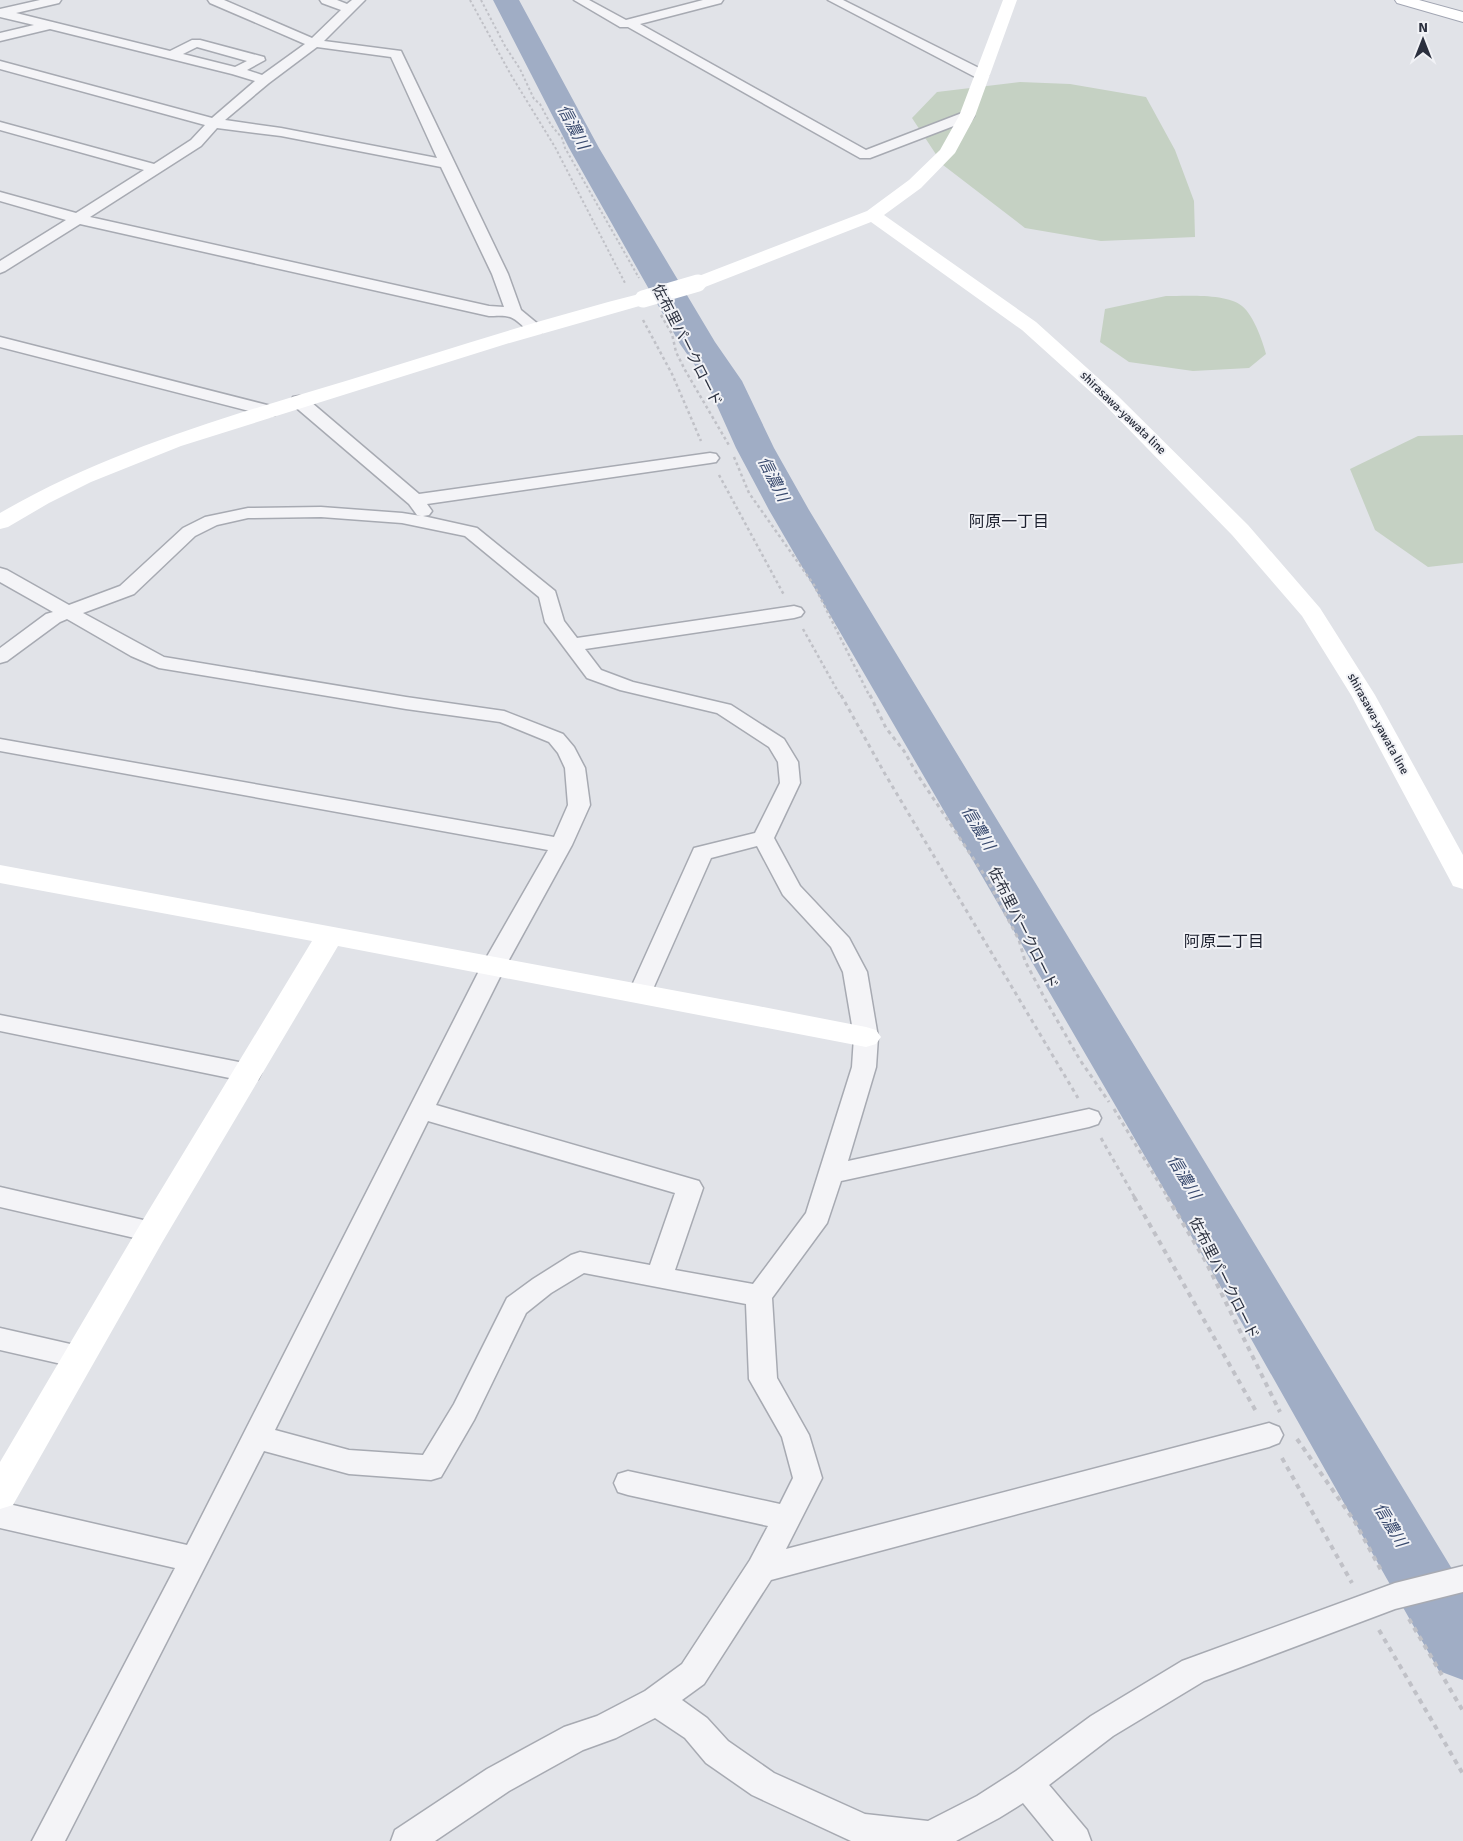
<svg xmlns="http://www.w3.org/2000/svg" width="1463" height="1841" font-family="Signika,'Noto Sans JP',sans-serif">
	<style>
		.green { fill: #c5d1c3 }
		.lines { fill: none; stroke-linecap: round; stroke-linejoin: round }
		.river { fill: #a0adc5; fill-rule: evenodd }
		.street-casing { stroke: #a7aab2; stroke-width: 3 }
		.primary-casing { stroke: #a2a6b3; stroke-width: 2 }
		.path-far3 { stroke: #c0c1c7; stroke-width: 2; stroke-dasharray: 2.5 2.5; stroke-linecap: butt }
		.path-far2 { stroke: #c0c1c7; stroke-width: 2.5; stroke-dasharray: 3 3; stroke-linecap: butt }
		.path-far1 { stroke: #c0c1c7; stroke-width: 3; stroke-dasharray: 4 4; stroke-linecap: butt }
		.path { stroke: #c0c1c7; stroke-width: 4; stroke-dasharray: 5 5; stroke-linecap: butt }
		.street { fill: #f4f4f7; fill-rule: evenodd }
		.secondary { fill: #fff; fill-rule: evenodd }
		.primary { fill: #fff; fill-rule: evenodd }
		.secondary-bridge { stroke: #fff; stroke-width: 17 }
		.labels { text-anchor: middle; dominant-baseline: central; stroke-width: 4; stroke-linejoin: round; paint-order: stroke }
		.far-street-label { font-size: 12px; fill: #2b303e; stroke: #f1f2f6 }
		.street-label { font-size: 15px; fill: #2b303e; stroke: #f1f2f6 }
		.water-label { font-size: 16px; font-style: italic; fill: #394a6e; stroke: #f1f2f6 }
		.neighbourhood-label { font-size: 16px; fill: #1d212f; stroke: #f1f2f6 }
	</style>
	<rect width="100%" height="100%" fill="#e1e3e8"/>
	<path class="green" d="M1020,82L1070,84L1146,97L1175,150L1194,201L1195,237L1101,241L1025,228L943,165L912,118L937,92Z
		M1166,296C1185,296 1227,293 1242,306C1254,316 1262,340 1266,354L1249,368L1193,371L1129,362L1100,342L1105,309Z
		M1463,435V563L1428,567L1375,530L1350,469L1418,436Z"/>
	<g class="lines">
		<path class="river" d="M493,0H519L599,148L715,342L742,381L774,448L809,510L1463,1587V1680L1439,1671L1250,1337L769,510L736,448L706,381L680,344L569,148Z"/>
		<defs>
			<path id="street" d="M40,0H61L59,3L16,13L170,51L192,40H200L264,57L265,60L247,70L262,75L305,44L210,3L208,0H224L312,38L341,10L322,3L320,0H337L347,4L352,0H365L324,41L401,51L508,274L521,310L544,329L542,332C526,336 522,321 510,317C504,315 495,316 489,316L80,224L5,271L0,273V261L66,220L0,201V192L76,213L144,170L0,130V122L154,164L191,140L205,125L0,69V61L212,118L255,81L232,74L50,29L0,41V33L34,25L0,17V9ZM197,47L247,61L235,67L183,54ZM317,47L391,57L437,158L281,128L225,120L269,83ZM217,128L281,136L441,167L492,274L504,307L489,306L90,217L201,146Z
				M574,0H589L626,20L703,0H723L721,3L640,24L866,150L962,113L967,112L974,116L972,119L870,158H860L628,27H620Z
				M828,0H843L987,72L988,75L982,79L977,78Z
				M0,337L275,407L277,411L275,415L269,416L0,347Z
				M299,396L305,397L419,494L710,453L716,454L719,458L716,462L710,463L427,504L432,511L429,515L423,516L477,528L555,591L564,621L577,638L794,606L801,608L804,612L801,616L794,618L585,649L601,670L633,682L731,705L784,739L798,762L800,783L774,838L800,886L849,938L867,972L878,1037L876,1067L848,1161L1089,1109L1098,1112L1101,1118L1098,1124L1089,1127L841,1181L827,1223L772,1298L777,1378L809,1435L822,1478L786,1549L1269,1423L1279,1427L1283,1435L1279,1443L1269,1447L771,1580L704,1684L682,1700L707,1718L728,1741L774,1773L865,1814L928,1821L977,1796L1016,1771L1091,1716L1182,1661L1395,1583L1463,1566V1592L1395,1609L1204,1681L1113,1736L1049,1785L1087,1830L1091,1841H1054L1023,1803L999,1818L956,1841H851L752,1795L706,1763L685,1738L655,1718L616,1738L583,1750L509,1791L435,1841H391L395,1830L487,1769L564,1727L597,1716L645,1691L682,1664L750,1560L768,1526L628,1495L618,1492L614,1483L618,1474L628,1471L780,1504L793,1478L782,1437L749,1379L746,1304L584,1273L551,1293L526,1313L474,1420L441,1477L431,1480L349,1474L264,1451L65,1841H32L175,1568L0,1528V1502L187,1545L481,967L548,850L0,751V739L554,837L568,805L565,768L558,753L549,742L500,722L406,709L159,668L131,656L67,619L60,622L7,661L0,663V648L46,614L53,612L0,582V568L7,570L69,605L120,586L183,528L205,517L248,508L321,507L402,513L421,516L417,515L409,504L293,405L291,401L293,397ZM321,517L402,523L465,536L539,597L545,622L587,678L620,690L717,713L769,747L778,762L780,783L755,833L694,848L629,992L633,998L641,1000L649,998L711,858L757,846L783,895L831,947L843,972L854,1037L852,1067L806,1213L753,1284L675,1270L703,1188L699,1181L436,1105L505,967L572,845L590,805L585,768L574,747L563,734L504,711L406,697L164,657L83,613L134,594L195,536L217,525L248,518ZM428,1121L675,1193L650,1265L580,1252L571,1255L533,1279L507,1298L454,1404L423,1455L349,1450L275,1430Z
				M0,1015L249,1064L258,1067L261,1073L258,1079L249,1082L0,1031Z
				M0,1187L152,1222L161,1225L165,1232L161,1239L152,1242L0,1207Z
				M0,1328L79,1346L89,1349L93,1357L89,1365L79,1368L0,1350Z"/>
			<path id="primary" d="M1395,0H1419L1463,12V22L1397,3Z"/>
		</defs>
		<use href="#street" class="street-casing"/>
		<use href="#primary" class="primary-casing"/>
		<path class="path-far3" d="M470,0L511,75L555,147L625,283
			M481,0L505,46L520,69L534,99L540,104L551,125L562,138L565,148L639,278"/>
		<path class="path-far2" d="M661,315L672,334L676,352L685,370L730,447
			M643,320L672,374L701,441
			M734,457L749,493L814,585L870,697
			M719,475L784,595
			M803,629L841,697"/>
		<path class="path-far1" d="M841,695L885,774L1078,1098
			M870,695L886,728L904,751L917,774L987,879L1019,940L1025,961L1045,999L1080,1060L1109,1102
			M1114,1109L1168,1198
			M1101,1138L1135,1198"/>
		<path class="path" d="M1134,1197L1257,1413
			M1167,1197L1205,1260L1280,1412
			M1297,1439L1355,1522L1382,1572
			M1282,1458L1352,1583
			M1409,1619L1463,1711
			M1379,1630L1463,1774"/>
		<use href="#street" class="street"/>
		<path class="secondary" d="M1003,0H1017L975,116L955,153L921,188L884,215L1036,322L1117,395L1248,525L1320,608L1375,695L1463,855V889L1453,886L1450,880L1351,695L1302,616L1232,535L1103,403L1022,330L871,222L705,287L698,289L691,287L689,283L691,279L867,211L909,180L940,150L959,116Z
			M643,293L650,295L652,299L650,303L506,344L181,446L91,482L49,503L8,527L0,529V513C109,450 229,416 349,380C447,350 544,318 643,293Z
			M0,865L758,1006L866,1027L876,1030L881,1037L876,1044L866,1047L338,946L163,1241L13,1505L0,1509V1462L141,1223L312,941L0,883Z"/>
		<use href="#primary" class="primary"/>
		<path class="secondary-bridge" d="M643,299L698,283"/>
	</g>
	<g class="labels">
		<g class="far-street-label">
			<text transform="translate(1123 413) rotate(44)">shirasawa-yawata line</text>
			<text transform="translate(1378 724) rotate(61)">shirasawa-yawata line</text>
		</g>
		<g class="street-label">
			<text transform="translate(687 345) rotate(63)">佐布里パークロード</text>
			<text transform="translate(1023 928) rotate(63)">佐布里パークロード</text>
			<text transform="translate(1224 1278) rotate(63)">佐布里パークロード</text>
		</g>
		<g class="water-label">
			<text transform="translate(573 127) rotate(62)">信濃川</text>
			<text transform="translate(773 479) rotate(63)">信濃川</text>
			<text transform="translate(978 828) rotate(59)">信濃川</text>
			<text transform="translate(1184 1177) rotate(59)">信濃川</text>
			<text transform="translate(1390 1525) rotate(59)">信濃川</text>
		</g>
		<g class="neighbourhood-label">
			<text x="1009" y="522">阿原一丁目</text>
			<text x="1224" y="942">阿原二丁目</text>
		</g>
	</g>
	<g transform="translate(1423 40)" stroke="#f1f2f6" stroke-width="4" paint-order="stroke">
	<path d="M0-4L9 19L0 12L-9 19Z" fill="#2b303e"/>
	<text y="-8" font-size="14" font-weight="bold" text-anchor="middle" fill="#2b303e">N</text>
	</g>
</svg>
